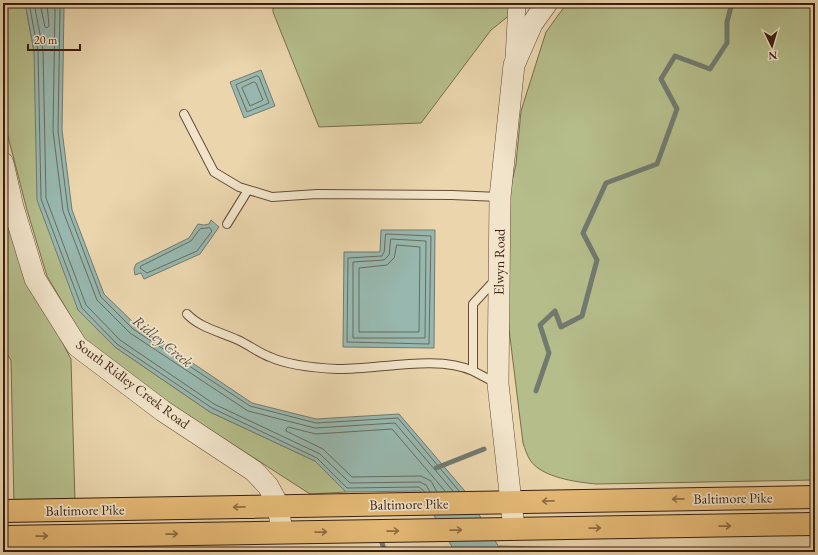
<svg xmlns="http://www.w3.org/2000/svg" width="818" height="555" font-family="'EB Garamond',serif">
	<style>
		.green { fill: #b5be8b; stroke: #786e4c }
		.water { fill: #98b8af; stroke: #727a6f }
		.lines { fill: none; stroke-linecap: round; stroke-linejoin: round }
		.shore { stroke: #696b5e; stroke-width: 1 }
		.stream { stroke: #727a6f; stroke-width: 5 }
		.service-casing { stroke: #664c36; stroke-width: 10 }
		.minor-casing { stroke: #664c36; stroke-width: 18 }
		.tertiary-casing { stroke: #664c36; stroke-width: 22 }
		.primary-casing { stroke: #3a1e0e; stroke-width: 24 }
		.service { stroke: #f1e4ca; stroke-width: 8 }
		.minor { stroke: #f1e4ca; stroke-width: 17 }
		.tertiary { stroke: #f1e4ca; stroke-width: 21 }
		.primary { stroke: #e5ba76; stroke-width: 22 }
		.oneway { stroke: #906c42 }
		.labels { text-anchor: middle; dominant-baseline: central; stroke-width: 3.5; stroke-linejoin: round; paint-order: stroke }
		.street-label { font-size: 14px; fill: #3a1e0e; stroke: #f1e4ca }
		.water-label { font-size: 15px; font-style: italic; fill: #564c3e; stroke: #f1e4ca }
	</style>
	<rect width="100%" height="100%" fill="#ead5ad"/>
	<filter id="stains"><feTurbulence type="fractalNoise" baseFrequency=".005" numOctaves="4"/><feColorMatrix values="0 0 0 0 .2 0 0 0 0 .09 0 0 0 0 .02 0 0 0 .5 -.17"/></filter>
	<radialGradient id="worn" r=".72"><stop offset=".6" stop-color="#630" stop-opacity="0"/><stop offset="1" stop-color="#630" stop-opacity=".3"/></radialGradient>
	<path class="green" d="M3,3H25L34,51L78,310L115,347L210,412L315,461L346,492L310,494L124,374L87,344L47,276L27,210L3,117Z
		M273,3H525L491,30L421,123L319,127L273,12Z
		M567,3H815V480L596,484C577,482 542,478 530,460C527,455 525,449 523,443L508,321V200L516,164L521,111L546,32Z
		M3,192L30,281L71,359L75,503L14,505L11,360L3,348Z
		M499,546L737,552H502Z
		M454,549L455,552H329Z"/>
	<path class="water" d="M25,3H62L64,8L62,130L72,210L104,294L136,325L252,403L316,419L399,414L464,490L502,552H455L420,491L346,492L315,461L210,412L115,347L78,310L37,200L34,51Z
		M261,70L275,106L244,118L230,82Z
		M211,220L219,227L200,254L144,279L141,273L135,275L134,269L136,264L189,238L198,224L204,225L209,224Z
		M381,230H435L434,348L343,347L344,252H380Z"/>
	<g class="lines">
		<path class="shore" d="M29,3L38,51L41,199L82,308L117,344L212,408L317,458L347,488L419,487L425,492
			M34,3L43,50L46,198L86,305L120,340L214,404L320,454L350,483L420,482L426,485L430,492
			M40,3L45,27L47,28L49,26L47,3
			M53,3L55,10L53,131L63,211L97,300L130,333L248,411L315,428L395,423L453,491
			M58,3L60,9L58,131L68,210L101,297L133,329L250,406L316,423L398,418L459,491
			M257,76L259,77L269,103L247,112L236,85Z
			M254,82L256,83L263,100L250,106L242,88Z
			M210,228L212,231L197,251L147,273L140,268L141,266L191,241L200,229Z
			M386,234L431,236L429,344L347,342L348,258L382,256L384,252Z
			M391,239L426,241L425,338H353V262L384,260L389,255Z
			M397,245L420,247L419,332H359V268L387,265L394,258Z
			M437,492L431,481L421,476L352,477L323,449L286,431V429L288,427L316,434L392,429L445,491"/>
		<path class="stream" d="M536,391L549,353L540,325L555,311L561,327L582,316L597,260L583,233L606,183L657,164L677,109L661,79L675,56L710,69L727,43V22L732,3
			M436,468L484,449
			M380,537L385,552"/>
		<defs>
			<path id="service" d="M184,114L214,172L239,187L272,197L317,194L452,195L499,197
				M227,224L248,190
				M496,279L473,304V371L496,383
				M187,314C200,328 221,332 238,340C249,345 259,353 270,357C290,366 316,368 337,369C376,370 438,354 473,371"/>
			<path id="minor" d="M514,59L517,3"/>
			<path id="tertiary" d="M3,163L13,207L35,279L77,346L163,411L254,471L268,486L274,497L278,506L282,532
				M514,529L498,384L500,197L514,65L532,24L547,3"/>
			<path id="primary" d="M3,511L815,497
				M3,537L815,524"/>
		</defs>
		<use href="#service" class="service-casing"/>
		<use href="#minor" class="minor-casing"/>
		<use href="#tertiary" class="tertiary-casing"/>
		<use href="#primary" class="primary-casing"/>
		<use href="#service" class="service"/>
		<use href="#minor" class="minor"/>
		<use href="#tertiary" class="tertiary"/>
		<use href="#primary" class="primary"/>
	</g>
	<defs><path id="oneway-shaft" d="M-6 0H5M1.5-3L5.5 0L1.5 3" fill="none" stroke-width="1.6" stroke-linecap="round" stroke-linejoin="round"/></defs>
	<g class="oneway">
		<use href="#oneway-shaft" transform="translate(678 499) rotate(179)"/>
		<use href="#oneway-shaft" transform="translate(548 501) rotate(179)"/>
		<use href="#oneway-shaft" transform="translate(239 507) rotate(179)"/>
		<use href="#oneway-shaft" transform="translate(725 526) rotate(-1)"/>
		<use href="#oneway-shaft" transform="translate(595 528) rotate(-1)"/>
		<use href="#oneway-shaft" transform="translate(456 530) rotate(-1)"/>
		<use href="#oneway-shaft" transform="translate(393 531) rotate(-1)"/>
		<use href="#oneway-shaft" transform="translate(321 532) rotate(-1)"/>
		<use href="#oneway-shaft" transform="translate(172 534) rotate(-1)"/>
		<use href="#oneway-shaft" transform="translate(42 536) rotate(-1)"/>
	</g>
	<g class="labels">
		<g class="street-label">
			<text transform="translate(499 262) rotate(-89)">Elwyn Road</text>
			<text transform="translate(133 384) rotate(37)">South Ridley Creek Road</text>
			<text transform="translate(733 498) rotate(-1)">Baltimore Pike</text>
			<text transform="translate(409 504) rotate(-1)">Baltimore Pike</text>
			<text transform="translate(85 510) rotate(-1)">Baltimore Pike</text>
		</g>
		<g class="water-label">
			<text transform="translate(163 341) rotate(39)">Ridley Creek</text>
		</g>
	</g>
	<rect width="818" height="555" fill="none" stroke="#ead5ad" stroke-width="16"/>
	<rect x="4" y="4" width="810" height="547" fill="none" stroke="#3a1e0e" stroke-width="2"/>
	<rect x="8" y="8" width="802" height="539" fill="none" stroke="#3a1e0e"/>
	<g transform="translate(772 46) rotate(175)" stroke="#f1e4ca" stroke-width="3" paint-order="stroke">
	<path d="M0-3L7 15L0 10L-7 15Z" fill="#3a1e0e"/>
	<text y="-6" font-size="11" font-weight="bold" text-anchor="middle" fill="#3a1e0e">N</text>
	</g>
	<path d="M28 44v6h52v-6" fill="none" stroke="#3a1e0e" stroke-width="2"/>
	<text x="34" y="44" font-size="12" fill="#3a1e0e" stroke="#f1e4ca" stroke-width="3" paint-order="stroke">20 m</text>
	<rect width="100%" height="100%" filter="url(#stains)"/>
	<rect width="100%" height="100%" fill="url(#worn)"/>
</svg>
